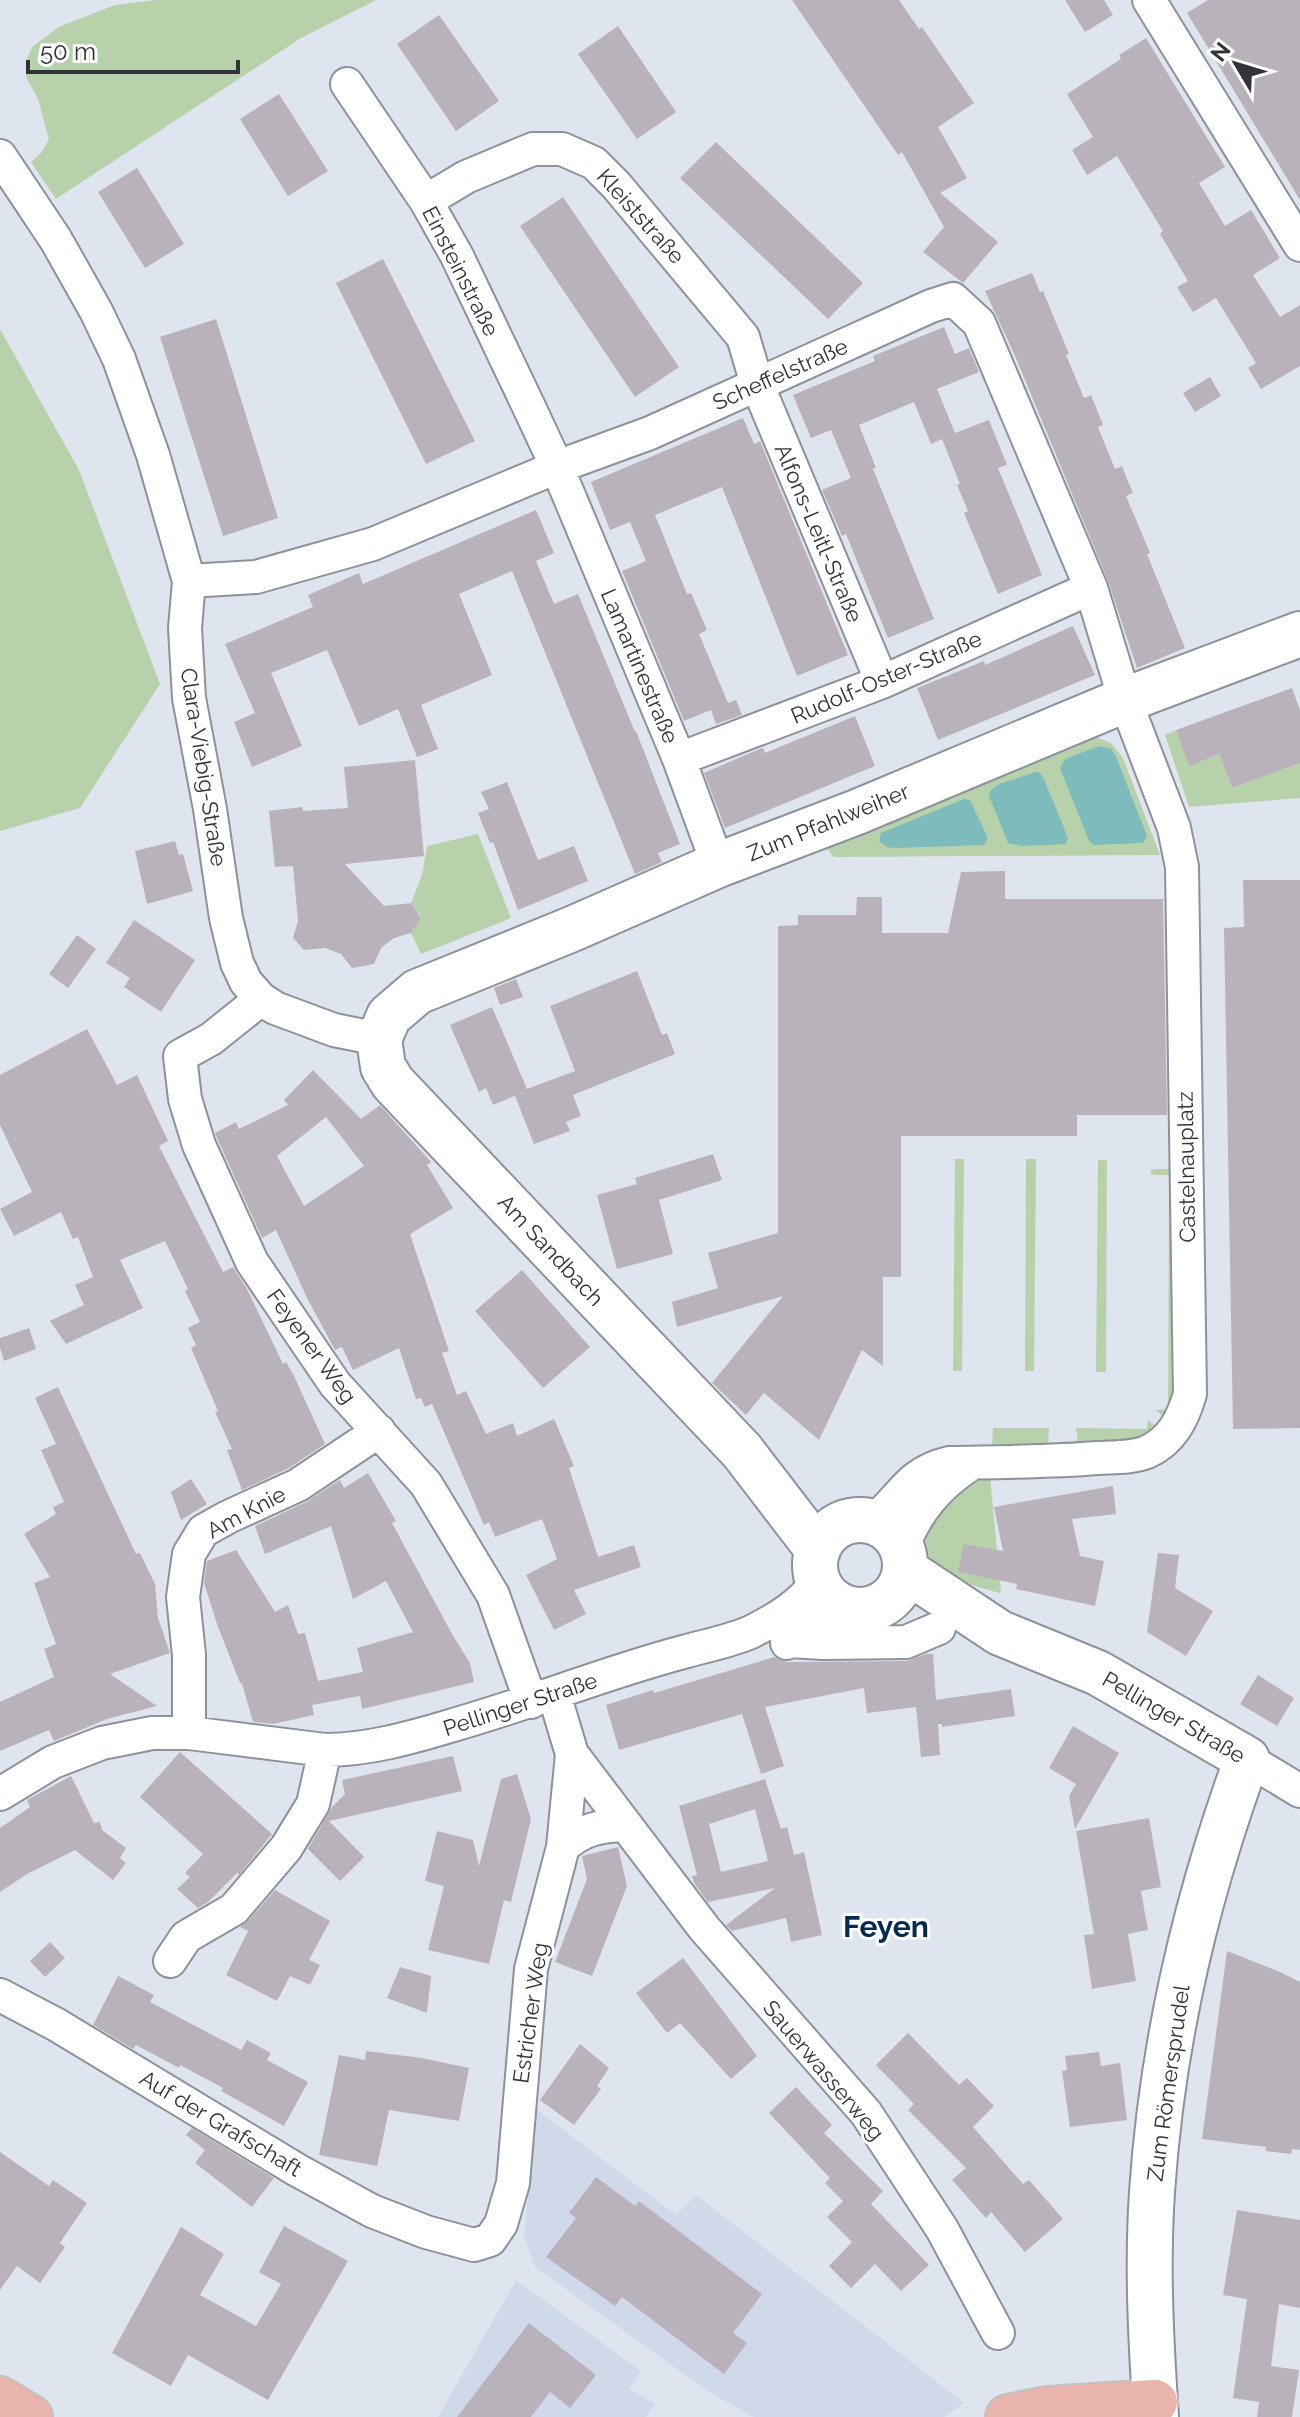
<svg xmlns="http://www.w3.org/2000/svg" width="1300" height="2417" font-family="Raleway,sans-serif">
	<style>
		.built { fill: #cfd9e9 }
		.green { fill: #b7d2ab }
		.water { fill: #7ebbbc }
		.building { fill: #bab2bb; fill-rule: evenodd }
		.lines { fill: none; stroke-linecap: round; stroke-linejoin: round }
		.street-casing { stroke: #8c929b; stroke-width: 36 }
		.secondary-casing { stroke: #8c929b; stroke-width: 48 }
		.primary-casing { stroke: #c1c2c3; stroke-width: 48 }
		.street { stroke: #fff; stroke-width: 32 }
		.secondary { stroke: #fff; stroke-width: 44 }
		.primary { stroke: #e8b4ab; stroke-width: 44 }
		.labels { text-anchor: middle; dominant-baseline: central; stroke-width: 6; stroke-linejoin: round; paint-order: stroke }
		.street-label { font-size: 22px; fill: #313337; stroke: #fff }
		.district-label { font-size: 30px; font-weight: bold; fill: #052b51; stroke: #fff }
	</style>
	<rect width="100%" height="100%" fill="#dfe5ef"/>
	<path class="built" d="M536,2109L676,2215L696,2195L964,2403L944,2417H754L712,2394L535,2267L524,2236Z
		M516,2280L641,2371L629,2389L655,2404L646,2417H438Z"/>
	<path class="green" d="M156,0H376L301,38L56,199L31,162L41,153L49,139L38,99L26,77V61L33,46L59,27L115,5Z
		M0,329L79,470L160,684L80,808L0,831Z
		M1176,730L1189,765L1219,754L1232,788L1300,763V798L1189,807L1165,735Z
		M1096,737L1111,743L1123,758L1160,855L834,857L826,847Z
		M478,834L511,918L421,954L411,933L421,917L411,903L422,875L427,846Z
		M955,1159H964L962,1371H953Z
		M1026,1159H1036L1034,1371H1025Z
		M1098,1160H1107L1106,1372H1096Z
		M1154,1169H1170L1178,1177L1176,1412C1160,1446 1144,1449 1108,1449C1097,1449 1087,1450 1078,1443L1076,1428L1147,1429L1148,1420L1161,1430L1169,1421L1156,1410L1168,1409L1169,1175H1151V1171Z
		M993,1428H1049L1048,1444L1046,1447L992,1449Z
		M990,1476L1001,1593C979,1588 942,1578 929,1557C919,1543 932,1516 942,1505C952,1493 976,1478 990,1476Z"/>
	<path class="water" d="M1099,746L1111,749L1115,754L1147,836L1143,843L1094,845L1089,841L1060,768L1065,759Z
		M1036,772H1039L1044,779L1068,838L1066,844L1021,846L1008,843L989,796L990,791L999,784Z
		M964,799L970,800L988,838L984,845L893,848L887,847L879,841L881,833Z"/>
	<path class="building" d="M792,0H899L919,29L922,27L974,103L938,127L967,178L940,193L998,242L963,283L923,252L944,227L902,152L898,155Z
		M1065,0H1104L1113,15L1085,32Z
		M1208,0H1300V200L1187,13Z
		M439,15L499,101L456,131L397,44Z
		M618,26L676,112L637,139L578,54Z
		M1146,38L1225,167L1199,183L1225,226L1251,210L1280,258L1253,275L1280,317L1300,305V366L1261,389L1248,368L1256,363L1216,298L1193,312L1177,287L1188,281L1160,234L1163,231L1117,156L1087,175L1072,150L1093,137L1067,94L1121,59L1119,55Z
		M279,94L328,171L288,196L240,119Z
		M716,142L863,283L828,319L680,178Z
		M137,168L184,244L145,268L98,192Z
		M563,197L679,367L635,397L520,226Z
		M383,259L475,441L426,464L336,283Z
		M1032,273L1040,292L1043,291L1069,354L1066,355L1084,398L1091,395L1103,425L1098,427L1115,469L1122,466L1127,479L1133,493L1126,496L1150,553L1147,554L1185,648L1137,668L1108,581L1016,358L985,291Z
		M216,319L278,518L223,536L160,337Z
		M944,327L955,354L969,348L979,372L937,389L955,433L989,420L1007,465L998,468L1042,575L998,594L964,513L968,511L957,485L960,484L942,439L931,444L914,402L859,425L876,468L873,469L934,619L888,638L846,534L842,536L822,490L851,478L831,430L811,438L793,395L875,361L873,356Z
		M1210,377L1221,396L1195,412L1183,393Z
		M743,418L754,444L760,441L848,655L797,676L722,487L655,515L687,594L691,593L707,630L699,634L728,703L736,700L742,715L716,724L711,710L684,721L622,571L646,561L630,522L610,530L591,482Z
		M536,510L554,553L536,561L554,604L578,594L635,732L636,731L680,844L658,853L662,862L635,874L512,571L459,594L492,675L421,705L438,749L417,757L398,709L359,726L327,650L271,673L302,746L252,767L234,722L255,713L225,644L313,607L308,595L359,573L363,584Z
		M1073,626L1095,675L938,740L917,688L984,661L985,665Z
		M1292,688L1300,710V763L1232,788L1219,754L1189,766L1176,730Z
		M855,716L875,766L725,828L704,773L757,750L763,748L765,753Z
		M415,760L424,856L345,864L384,906L411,903L421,918L411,933L394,938L381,948L374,964L352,968L341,954L325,948L304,950L293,938L298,921L293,866L275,867L269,811L302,807L303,811L348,808L344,767Z
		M507,782L538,860L574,846L588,881L518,910L493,842L490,843L478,813L489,809L481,792Z
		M175,841L179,855L183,854L193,891L147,904L135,851Z
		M1005,871V899H1163L1167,1115H1077V1136H901V1277H883V1366L862,1350L819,1440L764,1393L746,1415L712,1383L783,1296L677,1327L672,1302L718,1288L708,1253L778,1233V926L798,925V915H856L857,897H882V933H948L961,872Z
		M1243,880H1300V1428L1233,1429L1224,928L1244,927Z
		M134,920L195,960L161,1012L124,987L130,978L106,963Z
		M77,935L96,949L68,988L49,974Z
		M637,971L662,1035L667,1033L675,1054L573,1095L581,1116L566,1122L570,1131L534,1144L515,1096L493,1105L486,1088L479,1092L450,1025L492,1007L527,1089L575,1071L550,1006Z
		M516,979L523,997L500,1005L494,988Z
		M87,1029L117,1085L137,1075L168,1141L159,1146L223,1272L233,1267L247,1289L283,1364L286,1362L294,1376L325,1444L289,1468L242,1490L227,1450L232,1449L215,1412L218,1411L191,1348L196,1345L188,1328L200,1322L185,1291L188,1289L165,1241L120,1260L143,1308L66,1344L50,1321L84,1305L75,1285L93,1277L78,1237L73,1239L61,1212L14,1236L0,1209L32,1192L0,1125V1075Z
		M313,1070L361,1119L380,1105L431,1162L427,1165L453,1208L410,1234L449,1351L442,1353L457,1395L466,1391L486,1434L513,1423L517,1436L554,1419L574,1466L569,1468L598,1557L634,1545L641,1567L574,1590L586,1614L554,1630L526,1575L557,1559L542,1519L495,1537L489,1522L484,1525L432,1404L425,1407L421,1398L416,1399L399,1348L353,1370L342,1347L335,1350L307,1298L276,1230L262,1238L217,1138L215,1133L236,1122L239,1129L288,1105L284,1100ZM326,1117L364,1166L304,1206L277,1156Z
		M713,1154L722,1180L659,1200L673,1254L617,1269L597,1195L637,1184L635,1178Z
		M522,1270L590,1347L543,1388L475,1311Z
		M29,1328L36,1349L4,1361L0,1348V1338Z
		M58,1387L136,1554L140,1553L155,1584L158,1618L170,1653L110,1674L157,1706L107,1719L54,1741L49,1730L0,1751V1702L54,1677L44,1649L56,1644L34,1583L50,1577L24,1534L56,1514L53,1507L64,1502L41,1450L56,1444L35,1398Z
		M368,1473L396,1521L392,1523L452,1634L470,1663L474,1682L362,1709L360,1696L312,1705L314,1715L273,1724L253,1722L242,1683H240L217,1624L204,1583L207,1561L236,1550L275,1612L288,1605L298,1634L305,1633L318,1681L363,1672L357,1648L413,1632L386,1581L353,1599L331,1526L265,1554L255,1526L306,1502L340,1480L344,1488Z
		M191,1479L207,1504L181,1520L171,1492Z
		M1113,1486L1116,1514L1072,1519L1080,1556L1104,1561L1095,1606L1016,1589L1017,1584L958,1572L964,1544L1003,1551L994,1507Z
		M1158,1553L1179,1555L1175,1588L1213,1611L1186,1656L1147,1632Z
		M926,1654H933L936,1700L1011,1689L1015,1716L942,1727V1724H938L940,1755L921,1757L916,1707L867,1713L864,1688L765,1707L784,1766L761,1774L742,1714L619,1750L606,1705L653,1690L654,1693L775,1657L787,1662L906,1661Z
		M1258,1675L1294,1698L1277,1726L1240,1704Z
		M1073,1726L1119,1753L1075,1829L1069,1796L1076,1784L1049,1768Z
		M180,1752L272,1834L238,1876V1872L208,1902L198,1908L177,1889L190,1877L185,1873L203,1854L140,1797Z
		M453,1756L462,1791L329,1821L364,1857L340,1881L308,1849L332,1807L345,1794L342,1780Z
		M517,1774L531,1819L511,1902L504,1900L489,1964L428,1950L444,1886L425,1881L437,1831L473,1840L479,1866L501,1779Z
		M71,1776L94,1823L100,1822L102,1830L126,1848L120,1858L126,1863L113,1880L75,1850L27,1874L0,1892V1828L30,1807L27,1800Z
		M765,1779L781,1829L787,1827L794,1855L804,1852L822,1935L791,1942L786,1918L732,1931L726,1925L775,1888L708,1902L694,1883L692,1876L697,1875L679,1806ZM755,1809L768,1861L721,1872L709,1824Z
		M1149,1818L1161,1887L1141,1891L1148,1930L1128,1934L1136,1981L1092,1989L1084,1935L1094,1934L1076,1831Z
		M618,1847L627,1886L592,1976L555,1962L587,1879L582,1856Z
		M275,1890L330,1921L309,1960L320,1965L310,1985L290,1976L277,2001L226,1975L248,1931L240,1927L248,1921Z
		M50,1942L65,1958L45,1977L30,1961Z
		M1227,1951L1280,1972L1300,1982V2150L1292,2149L1291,2154L1266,2151V2147L1202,2139Z
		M683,1958L757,2056L731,2079L680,2023L667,2033L636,1993Z
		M400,1967L431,1976L427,2013L387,1998Z
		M118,1976L154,1995L150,2002L241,2050L247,2040L271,2053L267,2060L308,2082L284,2126L221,2091L223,2088L180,2065L179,2068L136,2045L133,2049L93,2025Z
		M908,2033L959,2085L967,2078L994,2106L973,2127L1023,2184L1029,2180L1063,2219L1025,2252L991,2212L986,2218L952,2180L966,2168L908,2110L914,2104L876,2065Z
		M580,2044L609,2068L597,2086L601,2089L574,2125L540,2100Z
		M366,2051L422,2058L469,2068L459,2121L389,2110L377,2166L319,2155L339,2055L365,2060Z
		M1099,2052L1101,2066L1120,2063L1127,2120L1070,2127L1062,2071L1067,2070L1065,2056Z
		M796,2087L832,2125L824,2133L883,2191L871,2204L929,2265L901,2291L875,2264L851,2288L829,2266L852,2242L827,2217L843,2201L825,2183L830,2178L769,2113Z
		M192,2128L274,2178L252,2207L195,2163L205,2150L186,2135Z
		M0,2152L49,2186L53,2180L87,2203L60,2243L65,2247L40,2283L17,2266L0,2290Z
		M596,2177L635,2206L639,2201L762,2294L733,2333L747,2343L724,2374L622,2297L615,2306L546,2257L576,2218L569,2213Z
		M1237,2210L1300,2220V2308L1279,2304L1271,2366L1299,2370L1292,2417H1257L1259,2402L1233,2398L1247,2299L1223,2295Z
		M284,2226L348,2261L268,2400L188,2355L171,2386L112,2353L181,2227L224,2254L200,2295L256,2326L281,2284L259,2272Z
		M529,2323L596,2375L570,2408L550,2392L531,2417H457Z"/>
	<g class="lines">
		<defs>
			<path id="street" d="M1149,0L1300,245
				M347,84L426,201L457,256L529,407L557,467L679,759L718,865
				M0,156L56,240L96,311L119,359L153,455L189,581L185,628L189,698L210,809L226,918L237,963L246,982L261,999L275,1008L334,1030L379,1039
				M426,201L466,177L533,149H562L594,163L616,185L743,337L757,384L882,682
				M189,581L256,577L373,544L557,467L650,433L931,306L953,299L979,323L1091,588L1125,700L1174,828L1182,867L1190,1394C1183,1418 1172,1441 1147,1452C1132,1458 1114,1457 1098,1458C1048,1462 998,1462 949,1463C907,1473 902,1498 872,1522
				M679,759L882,682L1091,588
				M261,999L211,1039L180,1056L185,1099L199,1145L252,1262L335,1384L426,1484L493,1595L531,1702
				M902,1548C917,1511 937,1486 971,1464
				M790,1641L823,1643L906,1642L939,1628
				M787,1643L805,1634L844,1608
				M189,1733V1655L183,1597L189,1554L203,1531L228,1517L298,1485L379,1431
				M572,1754L704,1928L866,2113L942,2229L998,2333
				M1247,1759L1300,1791
				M0,1794L53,1762L102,1743L152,1733H189L325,1750C367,1750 410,1738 450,1726C510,1709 569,1687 629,1668C648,1662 668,1656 687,1651C709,1645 730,1641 751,1632C777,1619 800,1605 818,1581
				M563,1847C582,1829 600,1826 625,1825
				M170,1961L186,1937L234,1909L286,1848L313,1804L325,1750
				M0,1995L57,2025L297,2170L372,2211L426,2232L474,2245L490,2240L501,2224L513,2183L531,1969L563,1847L572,1754L554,1694"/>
			<path id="secondary" d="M815 1565a45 45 0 1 1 90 0a45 45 0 1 1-90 0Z
				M818,1550L742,1451L393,1083L383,1067L379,1039L389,1016L417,992L572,929L718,865L857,812L1125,700L1300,634
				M905,1570L1000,1633L1098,1673L1247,1759C1196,1898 1162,2044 1152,2192C1147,2266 1151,2343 1156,2417"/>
			<path id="primary" d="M0,2399L30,2417
				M1008,2417L1047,2409L1155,2402"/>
		</defs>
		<use href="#street" class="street-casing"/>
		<use href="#secondary" class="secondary-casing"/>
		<use href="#primary" class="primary-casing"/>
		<use href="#street" class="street"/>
		<use href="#secondary" class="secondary"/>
		<use href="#primary" class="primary"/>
	</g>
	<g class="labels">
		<g class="street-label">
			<text transform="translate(641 216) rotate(48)">Kleiststraße</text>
			<text transform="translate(461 271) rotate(63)">Einsteinstraße</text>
			<text transform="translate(780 374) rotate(-24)">Scheffelstraße</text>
			<text transform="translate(819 533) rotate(67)">Alfons-Leitl-Straße</text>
			<text transform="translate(640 666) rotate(67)">Lamartinestraße</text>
			<text transform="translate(886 677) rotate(-23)">Rudolf-Oster-Straße</text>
			<text transform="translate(204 767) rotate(81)">Clara-Viebig-Straße</text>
			<text transform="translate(828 822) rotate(-22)">Zum Pfahlweiher</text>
			<text transform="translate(1186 1167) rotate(-91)">Castelnauplatz</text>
			<text transform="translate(551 1250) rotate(47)">Am Sandbach</text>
			<text transform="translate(312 1346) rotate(54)">Feyener Weg</text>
			<text transform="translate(246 1512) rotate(-28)">Am Knie</text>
			<text transform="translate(520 1704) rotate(-18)">Pellinger Straße</text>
			<text transform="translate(1174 1717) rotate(30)">Pellinger Straße</text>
			<text transform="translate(530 2013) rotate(-82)">Estricher Weg</text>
			<text transform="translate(824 2070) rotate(50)">Sauerwasserweg</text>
			<text transform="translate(1168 2083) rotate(-82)">Zum Römersprudel</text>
			<text transform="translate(221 2123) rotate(31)">Auf der Grafschaft</text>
		</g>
		<g class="district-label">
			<text x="886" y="1926">Feyen</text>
		</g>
	</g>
	<g transform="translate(1236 64) rotate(308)" stroke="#ffffff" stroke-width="6" paint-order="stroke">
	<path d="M0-6L14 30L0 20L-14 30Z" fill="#313337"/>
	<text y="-12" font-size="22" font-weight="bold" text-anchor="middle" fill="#313337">N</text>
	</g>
	<path d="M28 60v12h210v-12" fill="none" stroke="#313337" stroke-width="4"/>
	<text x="40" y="60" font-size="24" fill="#313337" stroke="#ffffff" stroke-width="6" paint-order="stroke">50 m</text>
</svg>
